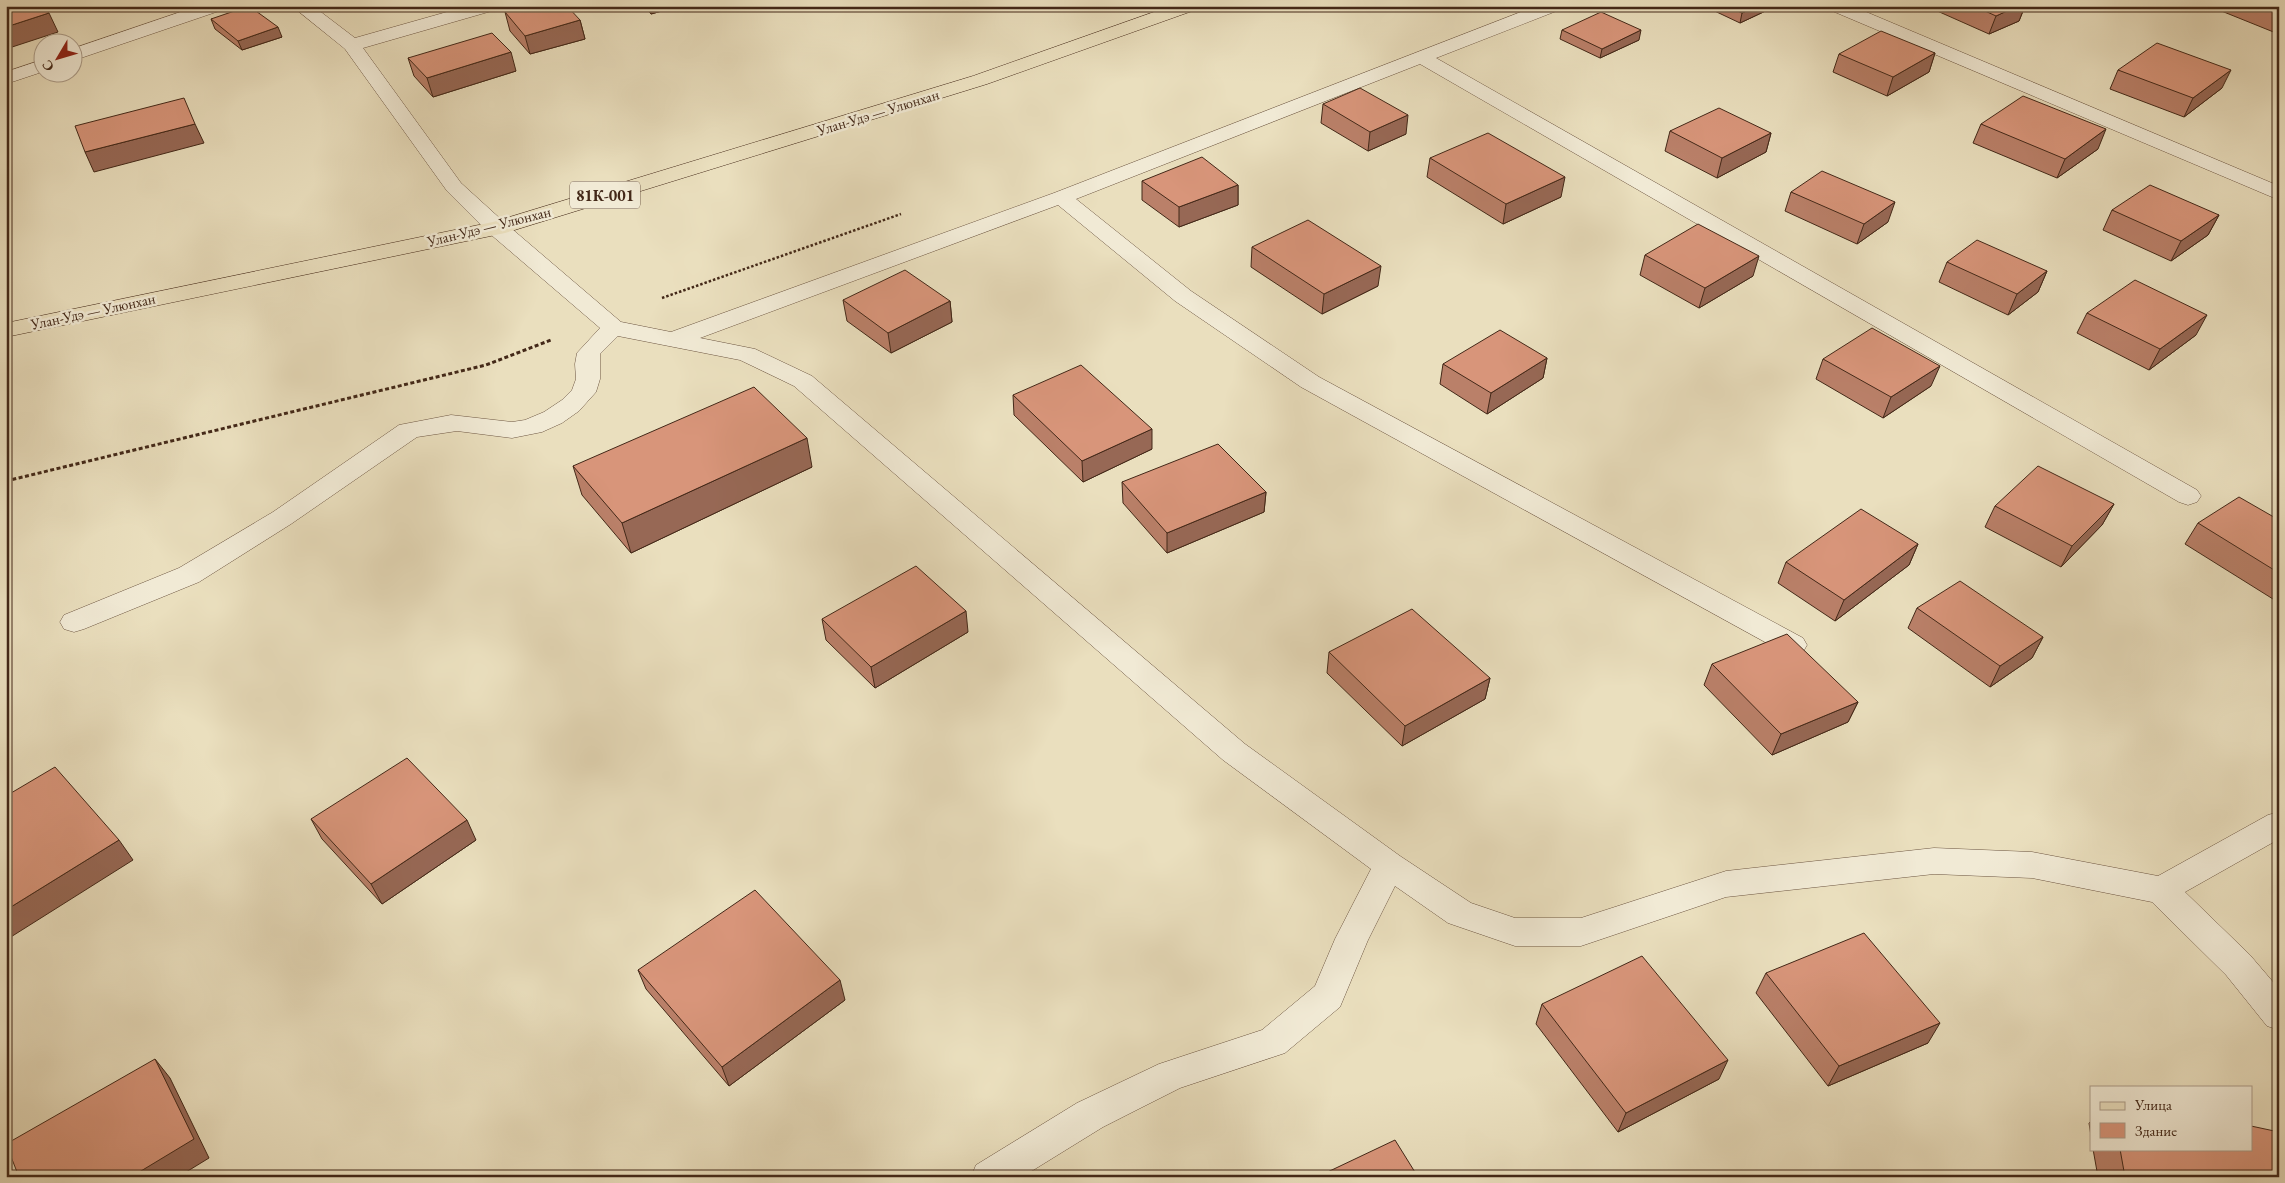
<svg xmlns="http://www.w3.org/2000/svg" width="2285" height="1183" font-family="'EB Garamond',serif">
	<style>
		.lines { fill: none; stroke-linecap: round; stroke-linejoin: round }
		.minor-casing { stroke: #6d5642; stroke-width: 1 }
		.major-casing { stroke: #432818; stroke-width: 1 }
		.path-far1 { stroke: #432818; stroke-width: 2.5; stroke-dasharray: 2.5 2; stroke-linecap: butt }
		.path { stroke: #432818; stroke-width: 3; stroke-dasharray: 4 2.5; stroke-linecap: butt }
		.minor { fill: #f1ead5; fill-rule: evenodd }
		.major { fill: #eadfbe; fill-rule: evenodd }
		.wall { fill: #ba8069; stroke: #432818 }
		.shaded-wall { fill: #976855; stroke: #432818 }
		.building { fill: #d8957a; stroke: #432818 }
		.labels { text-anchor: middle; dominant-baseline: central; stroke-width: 5; stroke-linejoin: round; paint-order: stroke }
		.far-street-label { font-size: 15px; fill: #432818; stroke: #f1ead5 }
		.shield { fill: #f1ead5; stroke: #776251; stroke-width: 1 }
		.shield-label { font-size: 16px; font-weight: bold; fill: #432818 }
	</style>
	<rect width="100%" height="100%" fill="#eadfbe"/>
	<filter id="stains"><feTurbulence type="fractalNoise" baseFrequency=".004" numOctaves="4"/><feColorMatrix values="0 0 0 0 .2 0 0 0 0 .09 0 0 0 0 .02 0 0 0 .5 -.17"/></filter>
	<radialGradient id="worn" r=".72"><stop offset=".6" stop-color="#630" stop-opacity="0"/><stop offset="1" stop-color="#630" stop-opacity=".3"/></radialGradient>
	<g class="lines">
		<defs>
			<path id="minor" d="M198,6H225L222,10L72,61V49Z
				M292,6H313L355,38L468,6H498L495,10L363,48L461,183L505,223L621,322L671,332L1054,193L1536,6H1562L1559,10L1436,58L2197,490L2201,496L2197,502L2188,505L2179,502L1420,64L1076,199L1191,291L1319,377L1803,638L1807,645L1803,652L1793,655L1783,652L1301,387L1175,301L1058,205L700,338L755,349L812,376L1245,744L1400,856L1471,903L1515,918H1581L1726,871L1934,848L2032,852L2158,876L2268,815L2279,812V839L2185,892L2250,955L2279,989V1030L2267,1026L2226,975L2152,902L2032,878L1934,874L1726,897L1581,946H1515L1448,923L1395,886L1368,940L1340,1007L1285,1053L1180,1088L1103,1127L1022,1177H971L976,1165L1077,1103L1159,1064L1262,1030L1315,986L1335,939L1371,869L1223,760L794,386L740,360L618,336L600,354V379L596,392L579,411L562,423L542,432L512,438L457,431L417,437L291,524L199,582L84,629L74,632L64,629L60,622L64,615L179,568L273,512L399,425L451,415L512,422L525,420L544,412L562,400L572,390L576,379L575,364L577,353L600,328L489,233L447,191L345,49Z
				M1827,6H1852L2279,186V200L1830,10Z
				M42,60V72L6,84V72Z"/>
			<path id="major" d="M1171,6H1198L1195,10L987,84L505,233L6,337V323L493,222L973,76Z"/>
		</defs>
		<use href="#minor" class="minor-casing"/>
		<use href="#major" class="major-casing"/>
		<path class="path-far1" d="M662,298L901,214"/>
		<path class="path" d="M6,481L486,365L551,340"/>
		<use href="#minor" class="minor"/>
		<use href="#major" class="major"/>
	</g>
	<path class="wall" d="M644,6H680L651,14Z
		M1704,6H1774V7L1740,23Z
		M1926,6H2025L2019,21L1989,34Z
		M2209,6H2279V31L2276,33Z
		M505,12L580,20L585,39L530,54L510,31Z
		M211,19L282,37L242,50L215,29Z
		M1562,30L1639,40L1600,58L1560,39Z
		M1935,53L1929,72L1887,96L1833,72L1839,54Z
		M408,58L516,71L433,97L414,76Z
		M2118,70L2222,88L2184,117L2110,89Z
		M1323,104L1406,134L1368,151L1321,123Z
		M1981,124L2098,149L2057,178L1973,143Z
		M1670,131L1771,133L1766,152L1717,178L1665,151Z
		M1430,158L1561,197L1503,224L1427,177Z
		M1142,181L1238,185V205L1179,227L1142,200Z
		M1791,192L1888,222L1857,244L1785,211Z
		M2112,210L2219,215L2208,235L2171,261L2103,230Z
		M1252,247L1378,286L1322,314L1251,267Z
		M1645,255L1753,276L1699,308L1640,275Z
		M1947,262L2047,271L2038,292L2008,315L1939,282Z
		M843,300L950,301L952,322L891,353L847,321Z
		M2087,313L2196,335L2149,370L2077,333Z
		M1547,358L1543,378L1487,414L1440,384L1443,364Z
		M1823,359L1931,386L1883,418L1816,379Z
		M1013,395L1152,449L1083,482L1014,415Z
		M573,466L812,467L631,553L582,495Z
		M1122,482L1266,492L1264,512L1167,553L1123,503Z
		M2114,504L2102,525L2061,567L1985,527L1995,506Z
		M2279,520V596L2273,599L2185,544L2198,523Z
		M1918,544L1909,565L1835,621L1778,583L1786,562Z
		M1917,608L2043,637L2032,658L1990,687L1908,628Z
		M822,619L968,632L875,688L826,640Z
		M1329,652L1490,678L1485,699L1402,746L1327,673Z
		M1712,664L1858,702L1848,722L1772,755L1704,685Z
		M311,819L476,840L382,904L322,839Z
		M638,970L845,1000L729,1086L646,989Z
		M1766,973L1928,1043L1828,1086L1756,993Z
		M1542,1004L1719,1079L1618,1132L1536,1024Z
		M2091,1121V1136L2089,1123Z
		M2093,1149H2251L2279,1177H2098Z"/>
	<path class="shaded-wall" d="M136,6H144L137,9Z
		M650,6H680L651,14Z
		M1758,6H1774V7L1740,23L1742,13Z
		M2018,6H2025L2019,21L1989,34L1996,16Z
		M49,13L58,32L6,49V27Z
		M580,20L585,39L530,54L525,36Z
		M278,27L282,37L242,50L238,41Z
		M1641,30L1639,40L1600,58L1602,49Z
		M511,52L516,71L433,97L427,78Z
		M1935,53L1929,72L1887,96L1893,77Z
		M2231,70L2222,88L2184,117L2193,98Z
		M1408,115L1406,134L1368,151L1370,132Z
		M195,124L204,143L94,172L85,152Z
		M2106,129L2098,149L2057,178L2065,159Z
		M1771,133L1766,152L1717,178L1722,158Z
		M1565,177L1561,197L1503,224L1506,204Z
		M1238,185V205L1179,227V207Z
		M1895,202L1888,222L1857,244L1864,224Z
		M2219,215L2208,235L2171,261L2181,241Z
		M1759,256L1753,276L1699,308L1705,288Z
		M1381,266L1378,286L1322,314L1324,294Z
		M2047,271L2038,292L2008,315L2017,294Z
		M950,301L952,322L891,353L888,333Z
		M2207,315L2196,335L2149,370L2160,349Z
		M1547,358L1543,378L1487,414L1491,393Z
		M1940,366L1931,386L1883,418L1891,397Z
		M1152,429V449L1083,482L1082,461Z
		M807,438L812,467L631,553L622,523Z
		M1266,492L1264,512L1167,553V533Z
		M2114,504L2102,525L2061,567L2072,546Z
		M1918,544L1909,565L1835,621L1844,600Z
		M2279,591V596L2273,599Z
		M966,611L968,632L875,688L871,667Z
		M2043,637L2032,658L1990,687L2000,666Z
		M1490,678L1485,699L1402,746L1405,726Z
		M1858,702L1848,722L1772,755L1781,734Z
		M467,820L476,840L382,904L371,884Z
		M119,840L133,860L6,940V910Z
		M840,980L845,1000L729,1086L722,1067Z
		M1940,1023L1928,1043L1828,1086L1839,1066Z
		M155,1059L170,1078L209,1158L178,1177H131Z
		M1728,1060L1719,1079L1618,1132L1626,1113Z"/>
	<path class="building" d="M6,6H40L49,13L6,27Z
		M249,6L278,27L238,41L211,19Z
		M527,6H567L580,20L525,36L505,12Z
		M1727,6H1758L1742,13Z
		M1974,6H2018L1996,16Z
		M2264,6H2279V12Z
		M1601,12L1641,30L1602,49L1562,30Z
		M1881,31L1935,53L1893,77L1839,54Z
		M492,33L511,52L427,78L408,58Z
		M2157,43L2231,70L2193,98L2118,70Z
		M1360,88L1408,115L1370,132L1323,104Z
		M2023,96L2106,129L2065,159L1981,124Z
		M184,98L195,124L85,152L75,126Z
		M1719,108L1771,133L1722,158L1670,131Z
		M1488,133L1565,177L1506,204L1430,158Z
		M1202,157L1238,185L1179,207L1142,181Z
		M1822,171L1895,202L1864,224L1791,192Z
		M2150,185L2219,215L2181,241L2112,210Z
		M1308,220L1381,266L1324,294L1252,247Z
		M1698,224L1759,256L1705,288L1645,255Z
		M1977,240L2047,271L2017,294L1947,262Z
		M905,270L950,301L888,333L843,300Z
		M2135,280L2207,315L2160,349L2087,313Z
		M1872,328L1940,366L1891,397L1823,359Z
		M1500,330L1547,358L1491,393L1443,364Z
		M1081,365L1152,429L1082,461L1013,395Z
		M754,387L807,438L622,523L573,466Z
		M1218,444L1266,492L1167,533L1122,482Z
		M2038,466L2114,504L2072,546L1995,506Z
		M2239,497L2279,520V573L2198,523Z
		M1861,509L1918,544L1844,600L1786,562Z
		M916,566L966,611L871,667L822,619Z
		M1960,581L2043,637L2000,666L1917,608Z
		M1412,609L1490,678L1405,726L1329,652Z
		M1787,634L1858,702L1781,734L1712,664Z
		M407,758L467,820L371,884L311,819Z
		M55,767L119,840L6,910V796Z
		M755,890L840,980L722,1067L638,970Z
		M1864,933L1940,1023L1839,1066L1766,973Z
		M1642,956L1728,1060L1626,1113L1542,1004Z
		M155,1059L194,1139L131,1177H19L6,1144Z
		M2251,1126L2279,1132V1177H2125L2120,1149H2251Z
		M1395,1140L1418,1177H1317Z"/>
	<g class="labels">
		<g class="far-street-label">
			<text transform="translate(878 112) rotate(-17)">Улан-Удэ — Улюнхан</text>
			<text transform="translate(489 226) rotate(-14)">Улан-Удэ — Улюнхан</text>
			<text transform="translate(93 311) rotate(-12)">Улан-Удэ — Улюнхан</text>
		</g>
		<rect class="shield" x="570" y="181.5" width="70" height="27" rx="4"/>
		<g class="shield-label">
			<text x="605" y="195">81К-001</text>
		</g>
	</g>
	<rect width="2285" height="1183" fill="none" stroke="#eadfbe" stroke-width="25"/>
	<rect x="8" y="8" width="2270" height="1168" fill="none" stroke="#432818" stroke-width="2.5"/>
	<rect x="12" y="12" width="2260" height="1158" fill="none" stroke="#432818"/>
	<rect x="2090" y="1086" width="162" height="65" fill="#f1ead5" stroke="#ab9c89"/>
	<rect x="2100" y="1102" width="25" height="8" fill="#eadfbe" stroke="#ab9c89"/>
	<text x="2135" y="1110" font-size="15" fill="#432818">Улица</text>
	<rect x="2100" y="1123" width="25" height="15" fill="#d8957a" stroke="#ab9c89"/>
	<text x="2135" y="1136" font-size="15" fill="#432818">Здание</text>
	<g transform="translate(58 58) rotate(232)"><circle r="24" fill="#f1ead5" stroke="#ab9c89"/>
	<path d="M0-4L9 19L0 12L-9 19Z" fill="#8f2418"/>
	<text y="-8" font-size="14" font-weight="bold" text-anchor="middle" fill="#432818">С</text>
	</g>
	<rect width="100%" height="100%" filter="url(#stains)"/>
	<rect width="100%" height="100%" fill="url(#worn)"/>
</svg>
